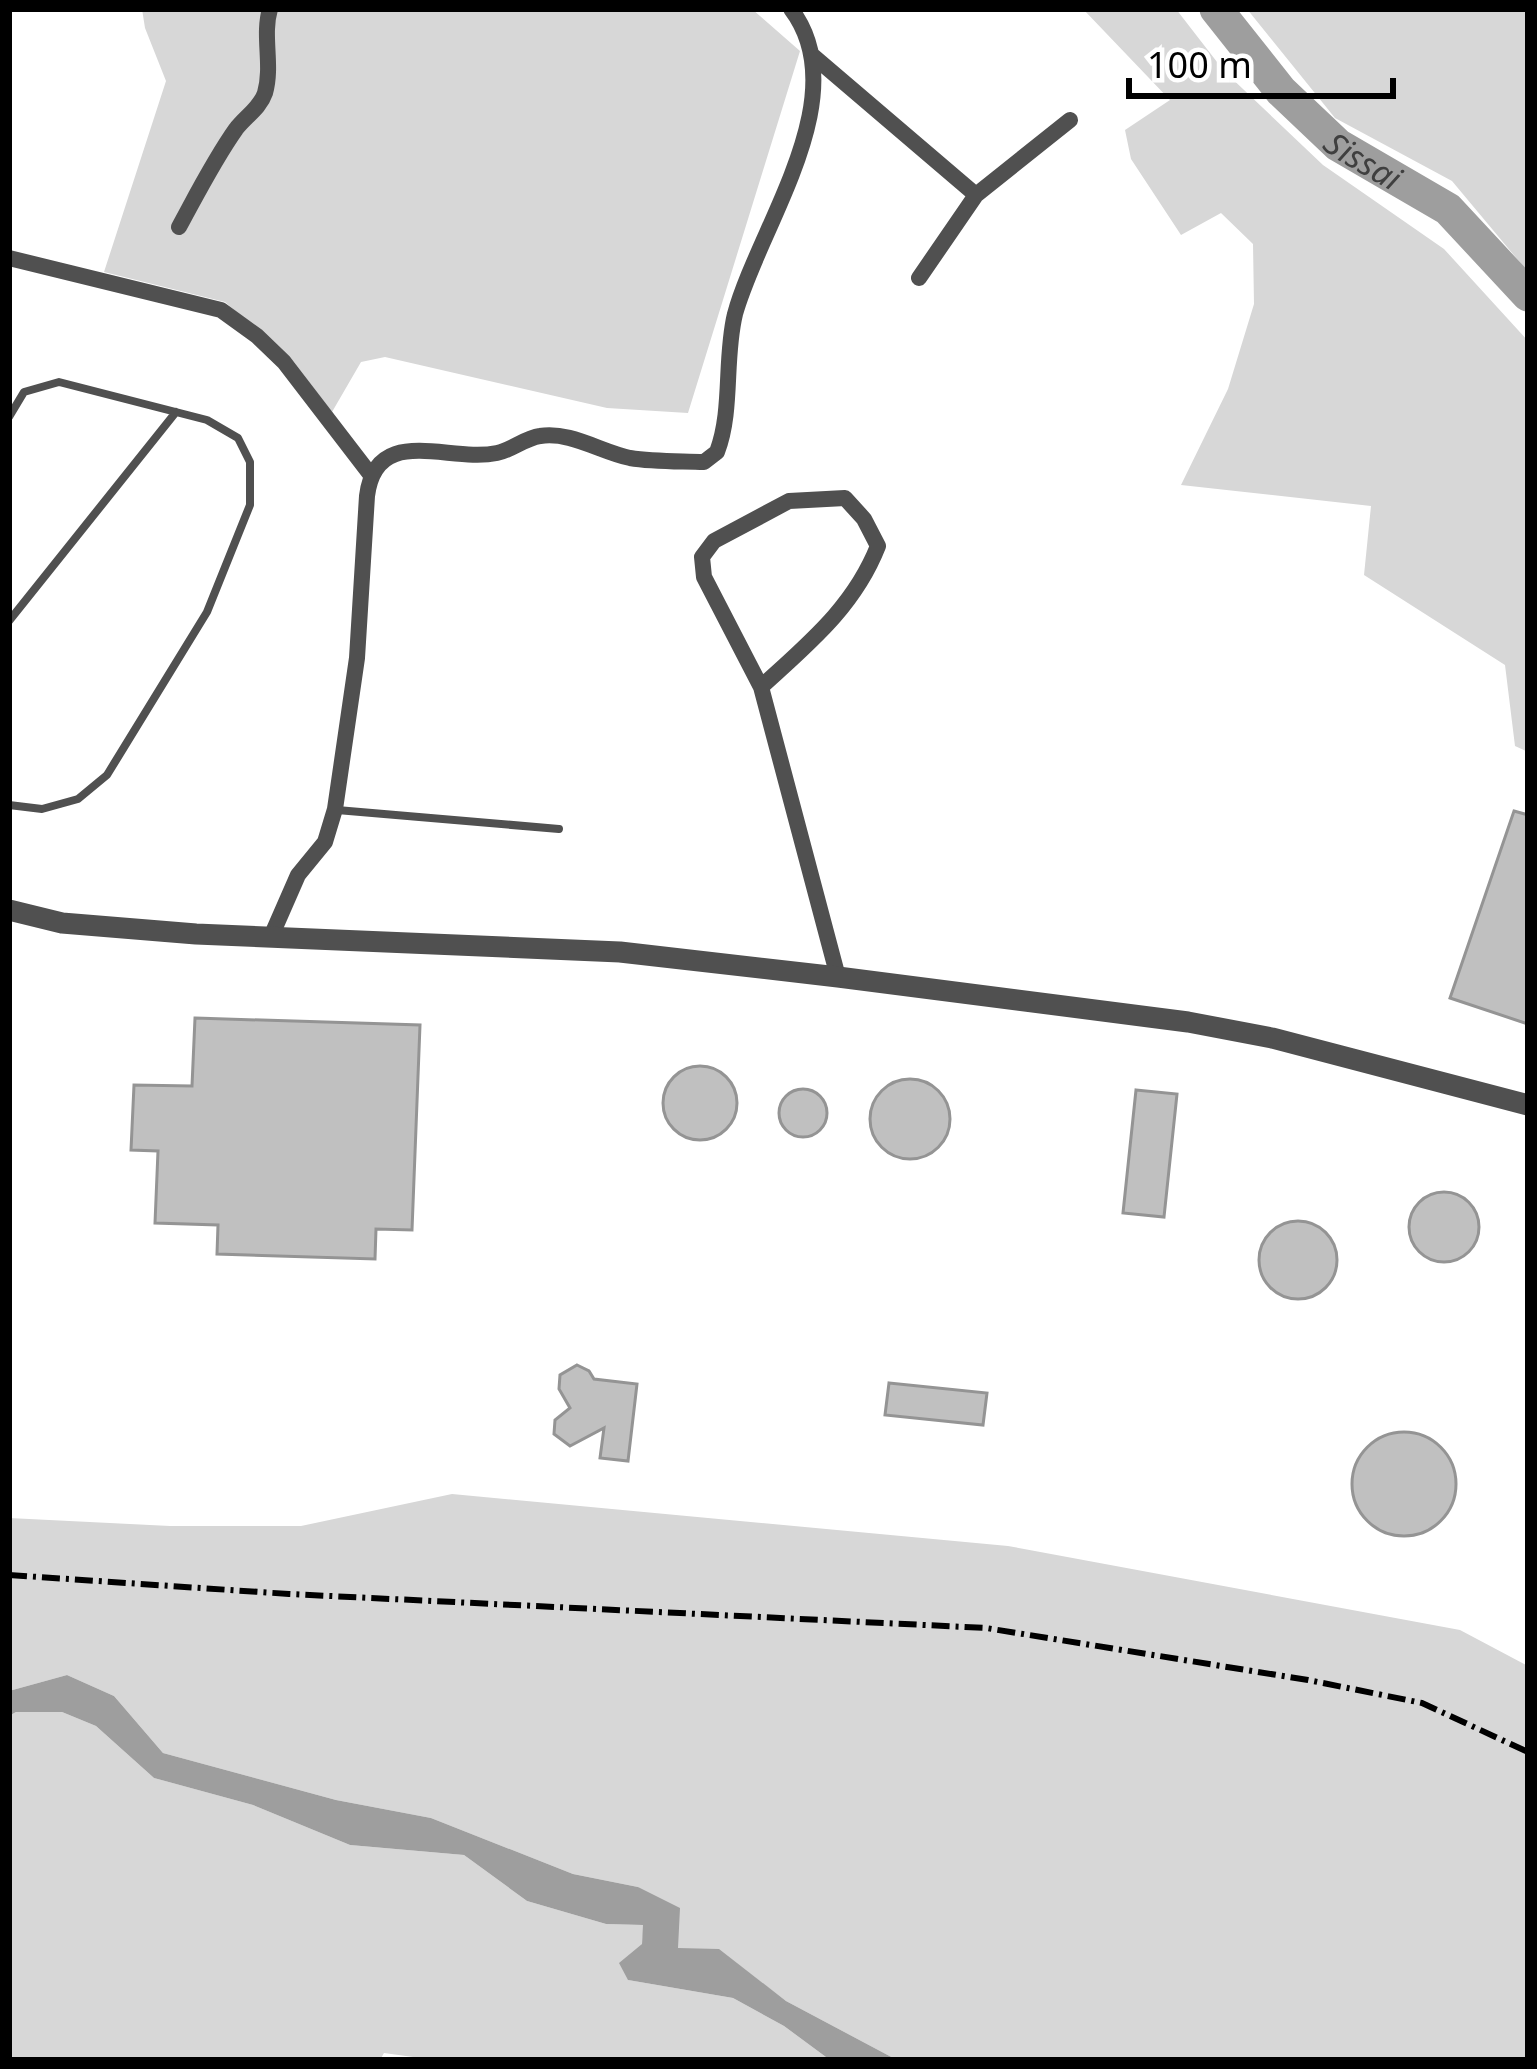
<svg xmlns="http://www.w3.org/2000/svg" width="1537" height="2069" font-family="'Noto Sans',sans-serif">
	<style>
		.green { fill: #d7d7d7 }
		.water { fill: #9e9e9e }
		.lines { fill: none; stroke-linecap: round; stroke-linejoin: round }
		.river { stroke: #9e9e9e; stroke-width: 33 }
		.building { fill: #c0c0c0; stroke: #949494; stroke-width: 3 }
		.service { stroke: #505050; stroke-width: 8 }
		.minor { stroke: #505050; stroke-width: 16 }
		.tertiary { stroke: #505050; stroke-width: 21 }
		.rail { stroke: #000; stroke-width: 6; stroke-dasharray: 18 6 3 6; stroke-linecap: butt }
		.labels { text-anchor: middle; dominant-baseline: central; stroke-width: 9; stroke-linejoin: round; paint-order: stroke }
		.water-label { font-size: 33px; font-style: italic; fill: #3f3f3f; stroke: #fff }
	</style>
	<rect width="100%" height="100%" fill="#fff"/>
	<path class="green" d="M142,9H752L800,51L688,413L607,408L385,357L361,362L332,412L294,362L225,302L104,272L166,81L145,28Z
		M1083,9H1176L1224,71L1323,165L1444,249L1528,341V752L1515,746L1505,665L1364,575L1371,506L1181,485L1228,389L1254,304L1253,244L1221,213L1181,235L1131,159L1125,130L1170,100Z
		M1247,9H1528V272L1452,181L1335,118Z
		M452,1494L1008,1546L1460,1630L1528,1666V2060H897L786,2001L719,1950L678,1949L638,1887L573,1874L431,1818L336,1800L163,1753L114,1696L67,1675L9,1691V1518L170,1526H301Z
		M16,1712H62L96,1726L154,1778L253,1805L350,1845L464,1855L527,1901L606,1924L644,1925L642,1944L628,1980L733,1998L784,2026L830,2060H435L384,2053L380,2060H9V1716Z"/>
	<path class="water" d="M67,1675L114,1696L163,1753L336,1800L431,1818L573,1874L638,1887L680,1908L678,1948L719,1949L786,2001L897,2060H830L784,2026L733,1998L628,1980L619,1963L642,1944L643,1925L606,1924L527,1901L464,1855L350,1845L253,1805L154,1778L96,1726L62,1712H16L9,1716V1691Z"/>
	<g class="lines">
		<path class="river" id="s1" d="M1216,9L1281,91L1338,145L1448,209L1528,295"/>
	</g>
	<path class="building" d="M1514,811L1528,815V1024L1450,998Z
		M195,1018L420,1025L412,1230L376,1229L375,1259L217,1254L218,1225L155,1223L158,1151L131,1150L134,1085L192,1086Z
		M663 1103a37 37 0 1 1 74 0a37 37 0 1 1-74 0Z
		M870 1119a40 40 0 1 1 80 0a40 40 0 1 1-80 0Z
		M779 1113a24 24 0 1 1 48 0a24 24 0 1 1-48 0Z
		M1136,1090L1177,1094L1164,1217L1123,1213Z
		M1409 1227a35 35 0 1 1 70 0a35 35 0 1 1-70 0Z
		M1259 1260a39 39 0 1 1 78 0a39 39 0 1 1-78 0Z
		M577,1365L589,1371L594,1379L637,1384L628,1461L600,1458L604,1428L570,1446L554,1434L555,1420L570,1408L559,1389L560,1375Z
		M889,1383L987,1393L983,1425L885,1415Z
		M1352 1484a52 52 0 1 1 104 0a52 52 0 1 1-104 0Z"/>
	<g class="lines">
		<path class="service" d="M9,417L24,392L59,382L207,420L238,438L250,462V505L207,612L107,775L78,799L42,809L9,805
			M9,621L176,412
			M337,810L559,829"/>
		<path class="minor" d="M812,55L976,195L1070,120
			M179,227C197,194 214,160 236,129C245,117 260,108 265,93C273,65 262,36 270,9
			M9,258L221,310L257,336L284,362L370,474
			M919,278L976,195
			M761,687C808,644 854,607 878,546L864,519L845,498L789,501L714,541L702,557L704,577L761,687L838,977
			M270,939L298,875L325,842L335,809L357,658L367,496C376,423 448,463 497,453C512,450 525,438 540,436C570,431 601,452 630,458C654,462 680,461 704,462L717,452C733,410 724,359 735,314C759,226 857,96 791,9"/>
		<path class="tertiary" d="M9,910L62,923L196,934L620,952L838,977L1188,1022L1272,1038L1528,1105"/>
		<path class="rail" d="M9,1575L289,1594L986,1628L1308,1680L1422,1703L1528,1752"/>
	</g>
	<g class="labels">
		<g class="water-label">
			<text stroke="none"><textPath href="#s1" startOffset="213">Sissai</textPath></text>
		</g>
	</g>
	<rect width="1537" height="2069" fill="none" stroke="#000000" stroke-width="24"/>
	<path d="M1129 78v18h264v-18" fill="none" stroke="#000000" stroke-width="6"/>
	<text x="1147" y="78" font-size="36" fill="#000000" stroke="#ffffff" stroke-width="9" paint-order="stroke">100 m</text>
</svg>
